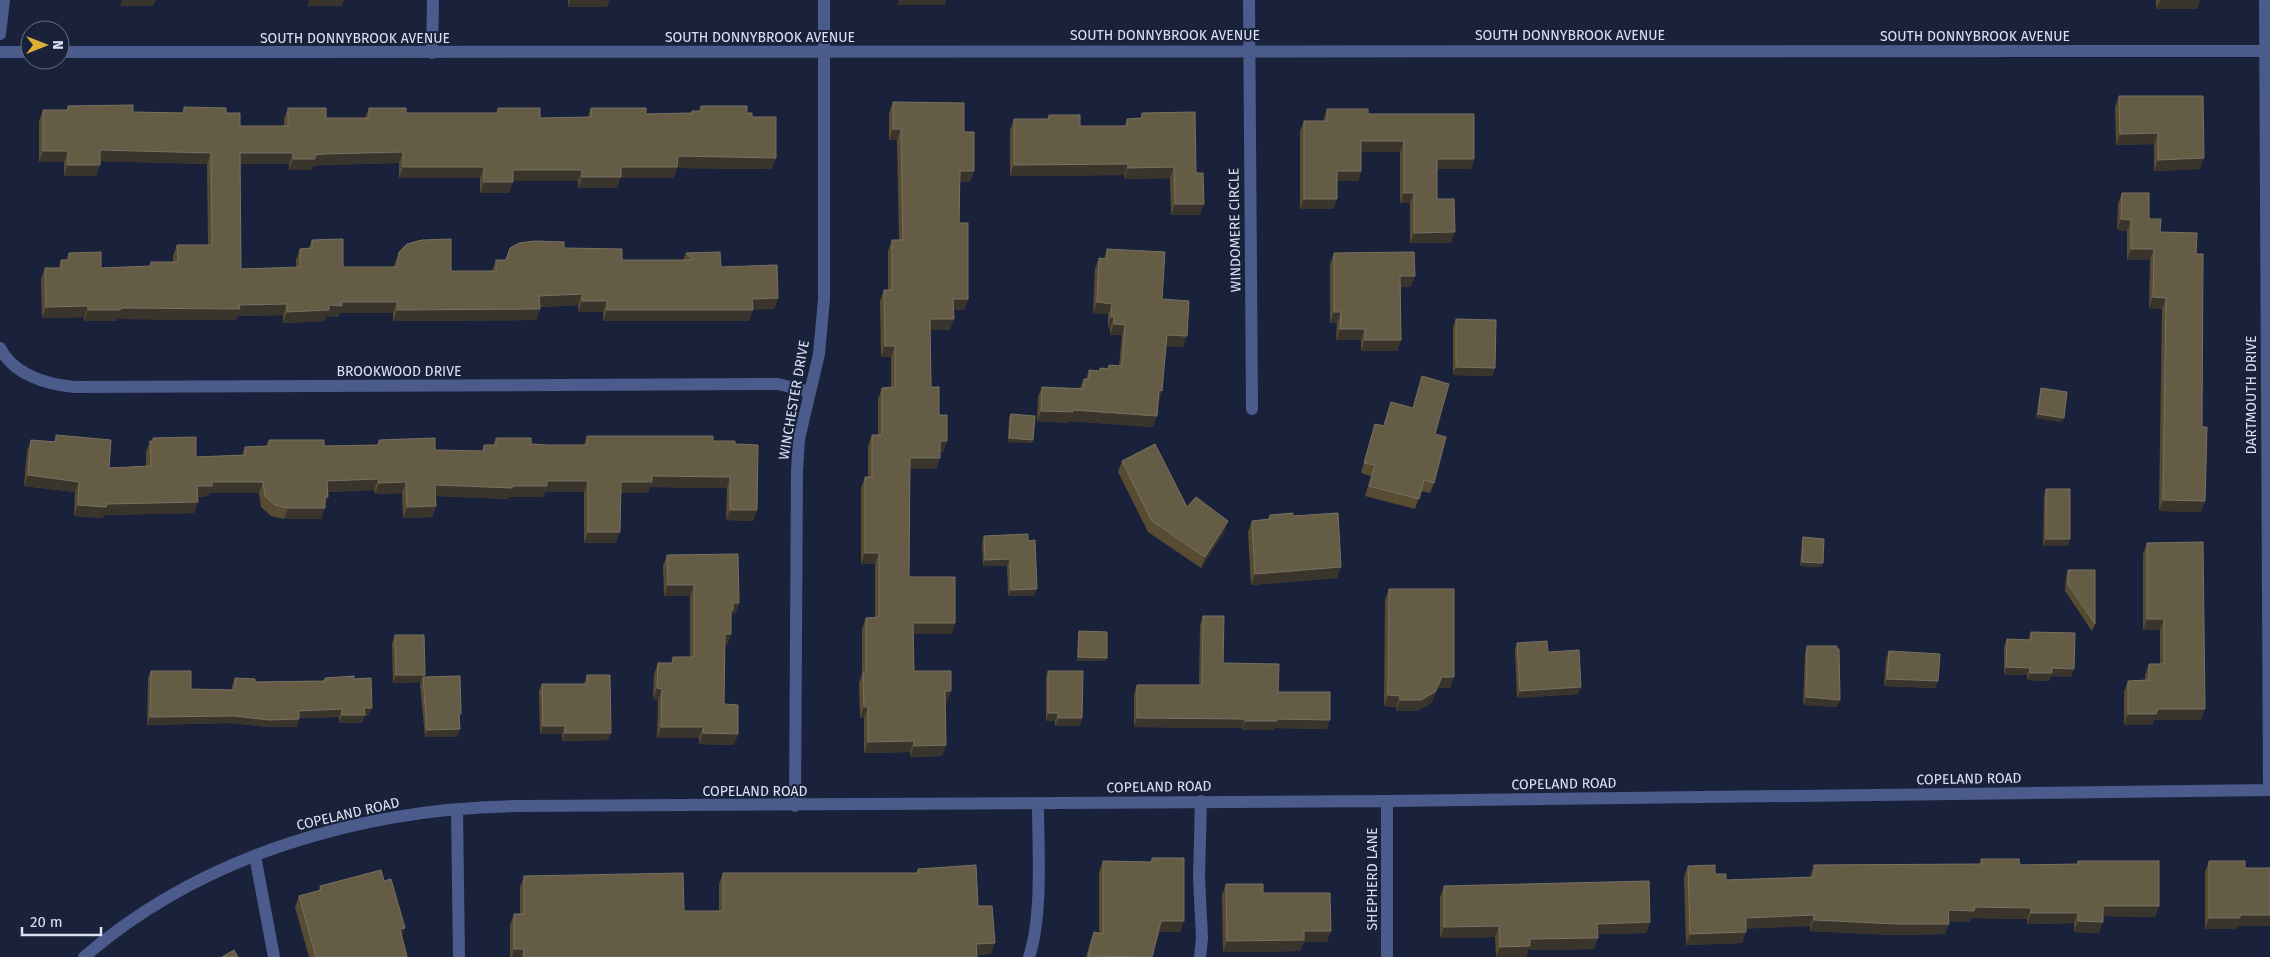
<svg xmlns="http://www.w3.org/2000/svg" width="2270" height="957" font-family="'Fira Sans',sans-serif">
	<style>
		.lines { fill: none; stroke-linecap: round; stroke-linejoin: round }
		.minor { stroke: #4b5b8c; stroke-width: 12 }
		.wall { fill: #574c31 }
		.shaded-wall { fill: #39352c }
		.building { fill: #655c46; stroke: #787161 }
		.labels { text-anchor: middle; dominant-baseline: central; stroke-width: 4; stroke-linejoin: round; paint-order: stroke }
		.street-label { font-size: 14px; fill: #dbe2f3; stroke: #1a223b }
	</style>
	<rect width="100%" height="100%" fill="#1a223b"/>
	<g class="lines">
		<path class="minor" d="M1249,0L1252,409
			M2265,0L2269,790
			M0,34L4,0
			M0,52H30
			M60,52L2270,51
			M432,53L433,0
			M0,348C14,375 45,384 74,387L778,384L810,392
			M1387,801V957
			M795,806L797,470L799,439L819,354L824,299V0
			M457,809L459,957
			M255,856L274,957
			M84,957C203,854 364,808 519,806L1387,801L2270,790
			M1029,957C1043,915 1038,849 1038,804
			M1200,957L1202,938L1199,877L1201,801"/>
	</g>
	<path class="wall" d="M568,0H609L607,7H568Z
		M2156,0H2200L2197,9H2156Z
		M2119,96L2200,169L2154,171V144L2116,145L2115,107Z
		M893,102L964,132L970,182H960L959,223L968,299L964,310H953L950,330H930L931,387L947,441L943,452H940V458L936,469H910L909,577L955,623L951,634H913L914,671L947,702H946V745L942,756L910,757V752L864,753V718H860L859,683L862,674V629L866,618H875V564H861V488L865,477H868V446L872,435H878V399L882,388L891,387V357H881L880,301L884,290H888V251L892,240H899L897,140H889V113Z
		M68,106L133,112L182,113L184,107L226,113L240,126H284V119L288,108L326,118H365L369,108L406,113H496L498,108L540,118L588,117L591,108L646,114L691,113L692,111H699L701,106L747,113L752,117L772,169L677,168L673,178H620L617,188H578V181H513L509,193H480V178H399V163L319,165L313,166L311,170H289V164H240L241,269L296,267V260L300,249L309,248L312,240L343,267H394L395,263L399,252L451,271H492L496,260H506L510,248H564L622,260H683L686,253L721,267L778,298L774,309H753L749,321H603V312H578V305L540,307V309L536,320L393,321V313H340L338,317L326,316L325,321L283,323V315L237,316L236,320L117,319L116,321H84V317L42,318L41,279L45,268H59L61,260H66L69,253L101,268L149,266L151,262H173V256L177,245H208L207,164L100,161L96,176H64V162H39V121L43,110H67Z
		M1327,109L1368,114L1474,159L1471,169H1437V199L1451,243H1410V203H1400V152H1361V171L1358,181H1337V199L1333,209H1300V131L1304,121H1323Z
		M1142,113L1196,173L1200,215H1171L1170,178L1124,179V175L1010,176V130L1014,119H1047L1049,115L1080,126H1125L1127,119H1140Z
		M2122,193L2149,219L2160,232L2196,254L2201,512L2159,511L2162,309L2149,308L2150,260H2127V231L2117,230L2118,204Z
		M1107,249L1162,299L1183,347L1166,346L1159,401L1153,427L1069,421V423L1037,421L1038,397L1042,387L1080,388L1084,379H1086L1089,370L1100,371V368L1107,369L1109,365L1119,366L1122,335H1110V328H1108V314L1093,313L1095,269L1099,258L1104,259Z
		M1334,253L1411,287H1401V340L1397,351H1361V340H1336L1337,323H1330V264Z
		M1456,319L1495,368L1492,376L1453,375V327Z
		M1422,376L1435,434L1434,483L1430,493L1421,491L1415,509L1365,496L1371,476L1361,473L1372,434L1375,424L1383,426L1391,402L1413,408Z
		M2041,388L2062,422L2036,418L2040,392Z
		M1011,414L1032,443L1008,442L1009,418Z
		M56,435L109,468L146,466V452L150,441H152L153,438L196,457L242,455L245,447L266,446L269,440L324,446L377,445L379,440L435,450L482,451L484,445H493L496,438L531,444L548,445H584L587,436L713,441L735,444L757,510L753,521L726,520L727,488L650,487L648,493H620L616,543H584V492H545L543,497H509L508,499L436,496V506L432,517L403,518L402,493L375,494L374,490L328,492L321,519H284L271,516L261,507L259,493H209L208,496L197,497L194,513L104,515L102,518L74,516L75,492L24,486L27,451L31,440L54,442Z
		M1122,461L1224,532L1201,568L1148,532L1118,472Z
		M2046,489L2070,539L2067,546H2043L2044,496Z
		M1270,515L1293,516L1337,578L1251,585L1248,532L1252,521L1268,519Z
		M984,536L1028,541L1034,596H1008L1007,566H983L982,543Z
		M1803,537L1823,563L1821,567L1800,566L1802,541Z
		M2147,543L2201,720H2154L2152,725H2124V692L2128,681L2145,680V675L2149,664H2160V630H2143V554Z
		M667,555L739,603L735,614H732L731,617V634L727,645H725L724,704L734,745L699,744V738H657L658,700L653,699L654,674L658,663H671L673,657H690V596H664L663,566Z
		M2068,570L2095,624L2092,631L2065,591L2066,577Z
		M1389,589L1450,688H1438L1431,703L1417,711H1396V707L1384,706L1385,600Z
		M1203,616L1223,663L1278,692L1327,729L1275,728L1274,730H1242V728L1134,727V694L1137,685H1199L1200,625Z
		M1079,631L1105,661H1077L1078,635Z
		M2031,632L2071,677L2051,676L2049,681L2027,680V675H2004V647L2007,639L2028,640Z
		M395,635L424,677L459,720L457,737H425L420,684L421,682L393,683L392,643Z
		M1517,643L1548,652L1578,694L1517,698L1515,650Z
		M1807,646L1837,707L1803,705L1805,653Z
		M1889,651L1938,681L1935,688L1884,686L1886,659Z
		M151,671L191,689L232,690V686L235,678L255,682L323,681L325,678L354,679L369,715L364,716L362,723H339V717L299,718L297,727H267L231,723L147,725L148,678Z
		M1048,671L1080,726H1055V721H1046V678Z
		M587,675L608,740L562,741V734H540L539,691L542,684H584Z
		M1152,858L1180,932H1159L1152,957H1086L1090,943L1094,932L1099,933V872L1103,861L1150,862Z
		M1981,859L2020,865L2077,864L2078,861L2159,906L2155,917L2103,916L2099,933L2074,932V923L2027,924V919L1972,918L1970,922L1949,921L1945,934L1893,935L1810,931V926L1746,928L1742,943L1686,945L1684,877L1688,866L1715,874L1726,880L1810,877L1814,865L1980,864Z
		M2209,861L2245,868L2270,926H2237L2236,929H2205V872Z
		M918,869L978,906L991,954L977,955V957H510V925L514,914H520V887L524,876L684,911H719V884L723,873H916Z
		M384,881L402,937L407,957H309L295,907L299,896L319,891L320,886Z
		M1226,884L1263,893L1327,942H1304L1300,951L1223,952L1222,895Z
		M1444,886L1650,922L1646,933L1598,934L1594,949L1528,950L1526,957H1496L1495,937L1440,938V897Z"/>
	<path class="shaded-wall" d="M122,0H186H156L153,6H120Z
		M309,0H344L342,6H307Z
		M570,0H609L607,7H568Z
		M899,0H946L945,5H897Z
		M2160,0H2200L2197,9H2156Z
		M893,129H901L897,140H889Z
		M2158,133L2154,144L2116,145L2120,134Z
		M1361,141H1404L1400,152H1358Z
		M100,150L211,153L207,164L96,161Z
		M43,151H68L64,162H39Z
		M403,152L399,163L319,165L313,166L311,170H289L293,159L323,154Z
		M240,153H293L289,164H236Z
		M678,156L776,158L772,169L677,168L673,178H620L617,188H578L582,177L621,167Z
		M2204,158L2200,169L2154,171L2158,160Z
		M1437,159H1474L1471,169H1434Z
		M1128,164L1124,175L1010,176L1014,165Z
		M68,165H100L96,176H64Z
		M403,167H484L480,178H399Z
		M1174,167L1170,178L1124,179L1128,168Z
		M513,170H582L578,181H509Z
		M960,171H974L970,182H956Z
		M1337,171H1361L1358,181H1333Z
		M484,182H513L509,193H480Z
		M1404,193H1414L1410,203H1400Z
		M1304,199H1337L1333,209H1300Z
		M1175,204H1204L1200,215H1171Z
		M2121,219L2131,220L2127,231L2117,230Z
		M1455,232L1451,243H1410L1414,233Z
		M2131,249H2154L2150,260H2127Z
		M1400,276H1415L1411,287H1396Z
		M582,294L578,305L535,307L539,296Z
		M2153,297L2166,298L2162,309L2149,308Z
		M778,298L774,309L748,310L752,299Z
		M953,299H968L964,310H949Z
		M582,301H607L603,312H578Z
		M342,302H397L393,313H340L338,317L326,316L325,321L283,323L287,312L329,305Z
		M1097,302L1112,304L1108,314L1093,313Z
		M287,304L283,315L237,316L236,320L117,319L116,321H84L88,310L121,308Z
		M88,306L84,317L42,318L46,307Z
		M540,309L536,320L393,321L397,310Z
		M607,310H753L749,321H603Z
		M1334,312H1341L1337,323H1330Z
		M1111,317H1114L1110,328H1108Z
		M930,319H954L950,330H926Z
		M1114,324L1125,325L1122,335H1110Z
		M1340,329H1365L1361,340H1336Z
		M1167,335L1187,336L1183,347L1163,346Z
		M1365,340H1401L1397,351H1361Z
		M885,346H895L891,357H881Z
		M1456,367L1495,368L1492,376L1453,375Z
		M1159,390L1162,391L1159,401H1155Z
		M1073,410L1157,416L1153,427L1069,421V423L1037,421L1041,411Z
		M2038,414L2064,418L2062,422L2036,418Z
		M1009,438L1033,440L1032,443L1008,442Z
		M940,441H947L943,452H936Z
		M910,458H940L936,469H906Z
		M28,475L79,482L75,492L24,486Z
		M652,476L730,477L727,488L650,487L648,493H617L621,482Z
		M378,479L374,490L323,492L327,481Z
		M547,481H588L584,492H545L543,497H509L508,499L432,496L435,485L512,486Z
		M212,482H263L259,493H209L208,496L193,497L197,486Z
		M406,482L402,493L375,494L379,483Z
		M325,497H328L324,508Z
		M2163,500L2205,501L2201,512L2159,511Z
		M198,502L194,513L104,515L102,518L74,516L78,505Z
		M436,506L432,517L403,518L407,507Z
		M288,508H325L321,519H284Z
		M730,510H757L753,521L726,520Z
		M1228,521L1224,532L1201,568L1205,557Z
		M588,532H620L616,543H584Z
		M2046,539H2070L2067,546H2043Z
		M865,553H879L875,564H861Z
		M1010,559L1007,566H983L985,560Z
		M1802,562L1823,563L1821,567L1800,566Z
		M1341,567L1337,578L1251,585L1255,574Z
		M668,585H694L690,596H664Z
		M1037,589L1034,596H1008L1011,590Z
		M733,603H739L735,614H732L729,621H727Z
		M2147,619H2164L2160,630H2143Z
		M913,623H955L951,634H909Z
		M725,634H731L727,645H721Z
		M1078,657L1107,658L1105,661H1077Z
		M2006,667L2030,668L2027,675H2004Z
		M2052,668L2074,669L2071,677L2051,676L2049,681L2027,680L2030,673Z
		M396,675H425L423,679V677L421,682L393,683Z
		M1442,677H1454L1450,688H1438L1431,703L1417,711H1396L1400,700Z
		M1887,679L1938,681L1935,688L1884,686Z
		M1581,687L1578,694L1517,698L1520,691Z
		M657,688L662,689L658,700L653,699Z
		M945,691H951L947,702H941Z
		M1388,695L1400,696L1396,707L1384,706Z
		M1806,697L1840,700L1837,707L1803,705Z
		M864,707H868L864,718H860Z
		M364,708H372L369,715L364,716L362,723H339L342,715Z
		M342,709L339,717L296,718L299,711Z
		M2158,709H2205L2201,720H2154L2152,725H2124L2128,714Z
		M1048,713H1058L1055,721H1046Z
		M234,716L299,719L297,727H267L231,723L147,725L150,717Z
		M1058,718H1082L1080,726H1055Z
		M1137,718L1245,719L1242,728L1134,727Z
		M1277,719L1330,720L1327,729L1275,728L1274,730H1242L1245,721Z
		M543,726H565L562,734H540Z
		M661,727H703L699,738H657Z
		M460,729L457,737H425L427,730Z
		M565,733H611L608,740L562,741Z
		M703,733L738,734L734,745L699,744Z
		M914,741L910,752L864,753L868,742Z
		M946,745L942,756L910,757L914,746Z
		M2103,906H2159L2155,917L2099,916Z
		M1975,907L2031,908L2027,919L1972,918L1970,922L1944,921L1948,910Z
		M2031,913H2078L2074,923L2027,924Z
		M1814,915L1810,926L1742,929L1746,918Z
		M2240,915H2270V926H2237L2236,929H2205L2209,918Z
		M1814,920L1949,924L1945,934L1893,935L1810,931Z
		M1161,921H1184L1180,932H1157Z
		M2078,921L2103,922L2099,933L2074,932Z
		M1650,922L1646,933L1593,934L1597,924Z
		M1499,926L1495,937L1440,938L1444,927Z
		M405,928L401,939L400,929Z
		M1304,931H1331L1327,942H1304L1300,951L1223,952L1227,941Z
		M1746,932L1742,943L1686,945L1690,934Z
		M1598,938L1594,949L1528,950L1526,957H1496L1500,947L1530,939Z
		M995,943L991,954L972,955L976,944Z
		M514,949H524L521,957H512Z"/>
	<path class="building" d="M2119,96H2203L2204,158L2158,160V133L2120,134Z
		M893,102L964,103V132H974V171H960L959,223H968V299H953L954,319H930L931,387H939V415H947V441H940V458H910L909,577H955V623H913L914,671H951V691H945L946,745L914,746V741L868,742V707H864L863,672H866V618L879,617V553H865V477H872V435H882V388L895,387V346H885L884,290H892V240H903L901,129H893Z
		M133,105V112L184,113V107L226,108V113H240V126H288V108H326V118H369V108H406V113H498V108H540V118L591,117V108H646V114L692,113V111H701V106H747V113H752V117H776V158L678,156L677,167H621V177H582V170H513V182H484V167H403V152L323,154L315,155V159H293V153H240L241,269L300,267V249L312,248V240L343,239V267H397L399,252L407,244L422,240L451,239V271H496V260H506L510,248L519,243L535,241L564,242V248L622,249V260H693L686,253L720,252L721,267L777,265L778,298L752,299L753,310H607V301H582V294L539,296L540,309L397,310V302H342V306L329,305V310L287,312V304L239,305L240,309L121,308L120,310H88V306L46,307L45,268H61V260H69V253L101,252V268L151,266V262H178L177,245H212L211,153L100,150V165H68V151H43V110H68V106Z
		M1327,109H1368V114H1474V159H1437V199H1454L1455,232L1414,233V193H1404V141H1361V171H1337V199H1304V121H1327Z
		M1195,112L1196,173H1203L1204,204H1175L1174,167L1128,168V164L1014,165V119H1049V115H1080V126H1127V119L1142,118V113Z
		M2122,193H2149V219H2161L2160,232L2197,233L2196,254H2203L2202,427H2207L2205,501L2163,500L2166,298L2153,297L2154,249H2131V220L2121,219Z
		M1107,249L1165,252L1162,299L1189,301L1187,336L1167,335L1162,391L1159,390L1157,416L1073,410V412L1041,411L1042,387L1083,389L1084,379H1089V370L1100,371V368L1108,369L1109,365L1122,366L1125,325L1114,324V317H1111L1112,304L1097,302L1099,258L1107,259Z
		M1414,252L1415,276H1400L1401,340H1365V329H1340L1341,312H1334V253Z
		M1456,319L1496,320L1495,368L1456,367Z
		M1422,376L1449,384L1435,434L1446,437L1434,483L1424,480L1419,499L1369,486L1375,465L1364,463L1375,424L1384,426L1391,402L1413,408Z
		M2041,388L2067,392L2064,418L2038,414Z
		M1011,414L1035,416L1033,440L1009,438Z
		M56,435L111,440L109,468L151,466L150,441H153V438L196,437V457L245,455V447L269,446V440H324V446L379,445V440L435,438V450L484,451V445H496V438H531V444L548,445H587V436H713V441H735V444L758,445L757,510H730V477L652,476V482H621L620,532H588V481H547V486H512V488L435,485L436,506L407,507L406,482L379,483L378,479L327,481L328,497H325V508H288L275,505L265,496L263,482H212V486H197L198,502L107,504L106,507L78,505L79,482L28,475L31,440L56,442Z
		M1155,444L1187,507L1196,497L1228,521L1205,557L1152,521L1122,461Z
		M2046,489H2070V539H2046Z
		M1293,513V516L1338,513L1341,567L1255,574L1252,521L1270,519V515Z
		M1028,534V541L1035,540L1037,589L1011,590L1010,559L985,560L984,536Z
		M1803,537L1824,539L1823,563L1802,562Z
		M2203,542L2205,709H2158L2156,714H2128V681L2149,680V664H2164V619H2147V543Z
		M738,554L739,603H733V610H731V634H725L724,704L738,705V734L703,733V727H661L662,689L657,688L658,663H673V657H694V585H668L667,555Z
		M2068,570H2095V624L2068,584Z
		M1389,589H1454V677H1442L1435,692L1421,700H1400V696L1388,695Z
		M1203,616H1224L1223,663L1279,664L1278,692H1330V720L1277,719V721H1245V719L1137,718V685H1202Z
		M1079,631L1107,632V658L1078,657Z
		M2031,632L2075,633L2074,669L2052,668V673H2030V668L2006,667L2007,639L2031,640Z
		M395,635H424L425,675H396Z
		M1547,641L1548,652L1579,650L1581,687L1520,691L1517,643Z
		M1807,646H1837V649H1839L1840,700L1806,697Z
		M1889,651L1940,654L1938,681L1887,679Z
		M151,671H191V689L235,690V678L255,679V682L325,681V678L354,676V679L371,678L372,708H364L365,715H342V709L299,711V719L269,720L234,716L150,717Z
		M1048,671H1083L1082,718H1058V713H1048Z
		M587,675H610L611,733H565V726H543L542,684H587Z
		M460,676L461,714H459L460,729L427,730L423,677Z
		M1152,858H1184V921H1161L1152,957L1088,956L1094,932L1103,934V861L1152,862Z
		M1981,859H2019L2020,865L2078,864V861H2159V906H2103V922L2078,921V913H2031V908L1975,907L1974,911L1948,910L1949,924H1897L1814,920V915L1746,918V932L1690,934L1688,866L1715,865V874H1726V880L1814,877V865L1981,864Z
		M2209,861H2245V868H2270V915H2240V918H2209Z
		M976,865L978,906H992L995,943L976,944L977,957H524V949H514V914H524V876L683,873L684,911H723V873H918V869Z
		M381,870L384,881L391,879L405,928L400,929L407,957H316L299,896L321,890L320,886Z
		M1649,881L1650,922L1597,924L1598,938L1530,939V946L1500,947L1499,926L1444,927V886Z
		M1226,884H1263V893H1330L1331,931H1304V940L1227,941Z
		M234,950L238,957H222Z"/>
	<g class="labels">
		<g class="street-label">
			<text x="1165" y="35">SOUTH DONNYBROOK AVENUE</text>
			<text x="1570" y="35">SOUTH DONNYBROOK AVENUE</text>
			<text x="1975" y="36">SOUTH DONNYBROOK AVENUE</text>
			<text x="760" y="37">SOUTH DONNYBROOK AVENUE</text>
			<text x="355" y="38">SOUTH DONNYBROOK AVENUE</text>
			<text transform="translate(1235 230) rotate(-91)">WINDOMERE CIRCLE</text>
			<text x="399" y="371">BROOKWOOD DRIVE</text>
			<text transform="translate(2251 395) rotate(-90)">DARTMOUTH DRIVE</text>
			<text transform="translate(794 400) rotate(-80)">WINCHESTER DRIVE</text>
			<text transform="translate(1969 779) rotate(-1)">COPELAND ROAD</text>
			<text transform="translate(1564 784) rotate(-1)">COPELAND ROAD</text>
			<text transform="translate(1159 787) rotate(-1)">COPELAND ROAD</text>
			<text x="755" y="791">COPELAND ROAD</text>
			<text transform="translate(348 814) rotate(-13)">COPELAND ROAD</text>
			<text transform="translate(1372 879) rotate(-90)">SHEPHERD LANE</text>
		</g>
	</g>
	<g transform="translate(45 45) rotate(90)"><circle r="24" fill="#1a223b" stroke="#676f85"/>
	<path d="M0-4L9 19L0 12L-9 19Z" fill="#ddb133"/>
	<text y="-8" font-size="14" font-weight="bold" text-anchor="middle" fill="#dbe2f3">N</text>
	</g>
	<path d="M22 927v8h79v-8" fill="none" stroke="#dbe2f3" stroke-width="2.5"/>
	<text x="30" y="927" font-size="15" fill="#dbe2f3" stroke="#1a223b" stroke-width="4" paint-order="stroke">20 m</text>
</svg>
